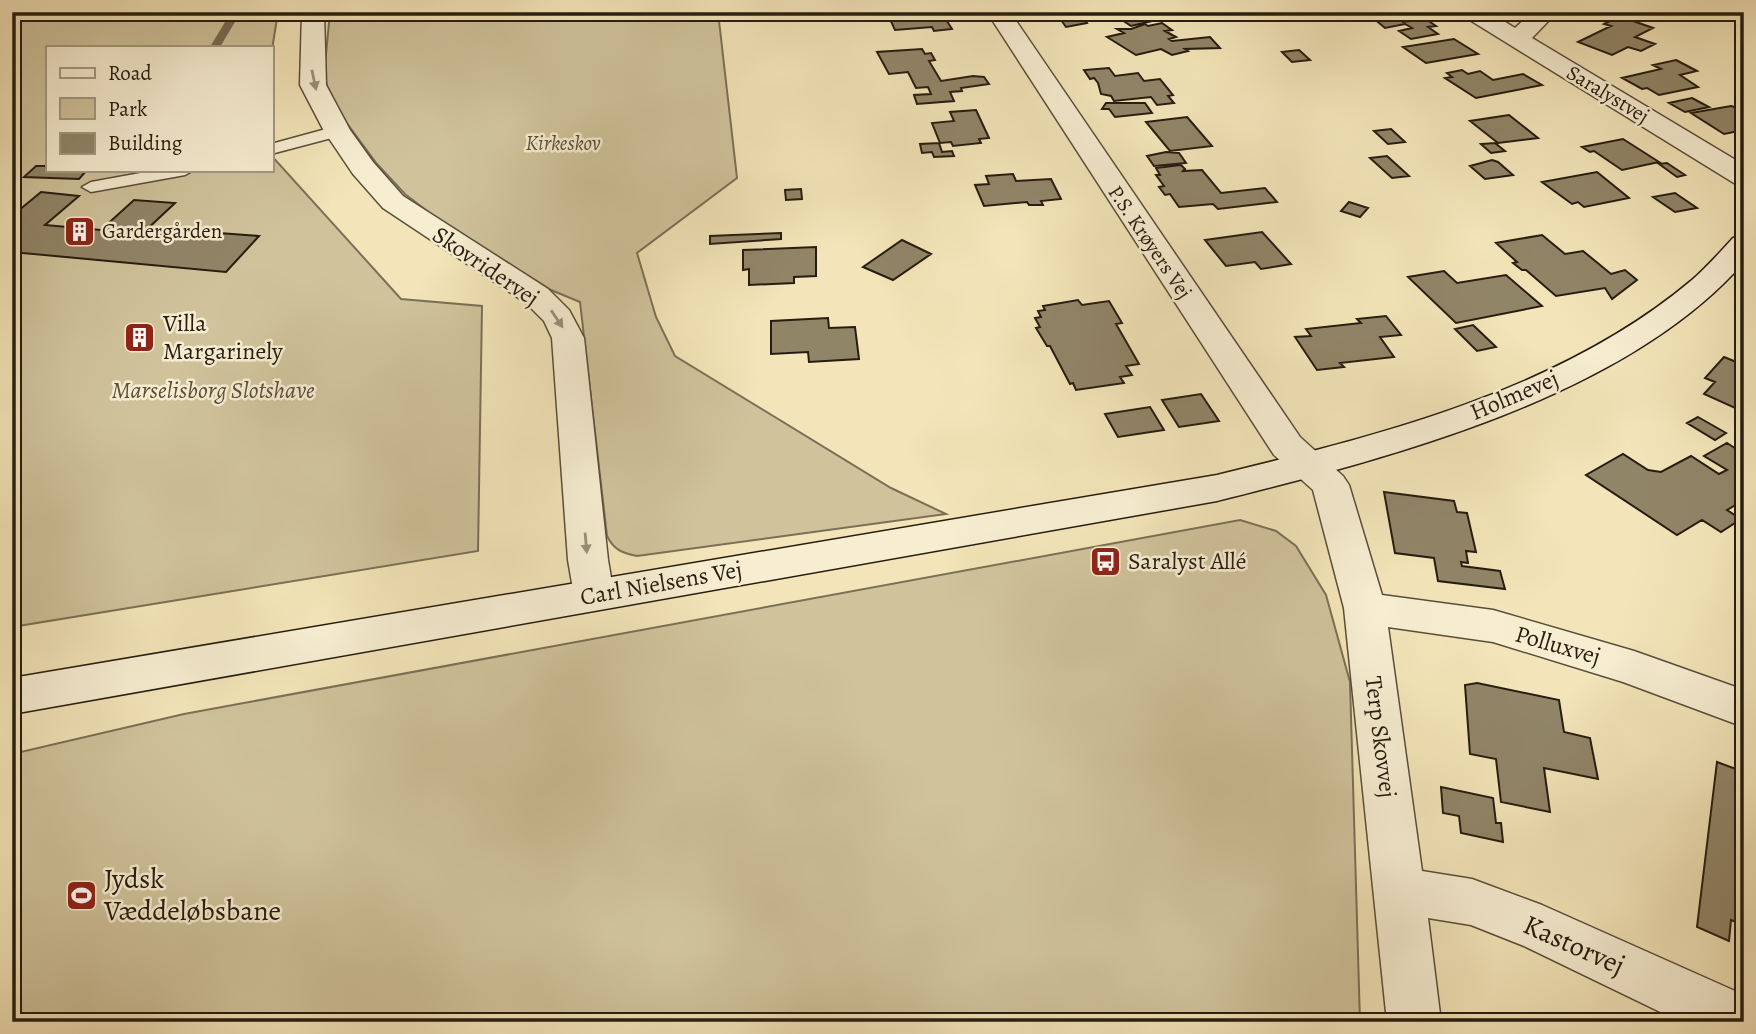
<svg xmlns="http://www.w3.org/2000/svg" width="1756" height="1034" font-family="Alegreya,serif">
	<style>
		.green { fill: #d0c39c; stroke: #7b7056; stroke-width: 2 }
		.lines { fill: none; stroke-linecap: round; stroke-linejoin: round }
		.stream { fill: #776c53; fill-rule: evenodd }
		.building { fill: #918568; stroke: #261c10; stroke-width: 2 }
		.lane-casing { stroke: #594e3a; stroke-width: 3 }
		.street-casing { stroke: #594e3a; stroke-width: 3 }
		.secondary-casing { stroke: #261c10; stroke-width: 3 }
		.lane { fill: #f7eed2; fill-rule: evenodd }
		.street { fill: #f7eed2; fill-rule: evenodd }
		.secondary { fill: #f7eed2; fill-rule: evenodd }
		.oneway { fill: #99907b }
		.labels { text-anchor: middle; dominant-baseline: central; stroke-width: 5; stroke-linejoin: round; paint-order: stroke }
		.far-street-label { font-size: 21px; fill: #261c10; stroke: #f7eed2 }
		.far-park-label { font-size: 21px; font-style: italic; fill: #594e3a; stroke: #f7eed2 }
		.far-poi-label { font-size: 21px; fill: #261c10; stroke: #f7eed2; text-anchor: start }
		.street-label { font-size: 24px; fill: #261c10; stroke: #f7eed2 }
		.poi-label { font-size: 24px; fill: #261c10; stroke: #f7eed2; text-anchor: start }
		.park-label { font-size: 24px; font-style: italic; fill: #594e3a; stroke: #f7eed2 }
		.near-poi-label { font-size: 28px; fill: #261c10; stroke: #f7eed2; text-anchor: start }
		.near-street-label { font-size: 28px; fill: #261c10; stroke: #f7eed2 }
	</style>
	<rect width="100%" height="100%" fill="#f3e5b9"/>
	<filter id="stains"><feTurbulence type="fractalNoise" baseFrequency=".00286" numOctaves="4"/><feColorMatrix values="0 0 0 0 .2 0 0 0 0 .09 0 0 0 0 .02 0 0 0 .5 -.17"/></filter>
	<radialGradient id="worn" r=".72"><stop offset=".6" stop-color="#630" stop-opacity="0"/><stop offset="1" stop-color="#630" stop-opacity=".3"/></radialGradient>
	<path class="green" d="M12,12H278L271,56V47H47V170H271V155L401,299L482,306L478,551L12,627Z
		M330,12H718L737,178L637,253L656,317L675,356L891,488L946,514L637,556C622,553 614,550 607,536L580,302L551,290L440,221L405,194L377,164L332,103L324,75Z
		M1240,520L1276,531L1296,546L1326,595L1350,682L1360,1022H12V754L184,714Z"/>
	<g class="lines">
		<path class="stream" d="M231,12H241L220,47H210Z"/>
	</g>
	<path class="building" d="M898,12H924L928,19L945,18L952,29L934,31L932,27L895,30L888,15Z
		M1049,12H1080L1087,23L1066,27L1061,20L1055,21Z
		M1366,12H1422L1409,15L1417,20L1402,22L1426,19L1436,26L1428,27L1438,34L1411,39L1399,31L1412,28L1405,24L1385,28Z
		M1152,13L1161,19L1131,26L1122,20Z
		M1619,16L1653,28L1635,37L1655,44L1641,51L1628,47L1612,55L1578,42L1611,26L1604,24Z
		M1162,23L1172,30L1165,31L1176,37L1169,39L1172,41L1210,37L1220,48L1185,49L1188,51L1172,55L1161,49L1136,55L1107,37L1124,33L1117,29H1131L1145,24L1148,26Z
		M1454,39L1478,54L1426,63L1403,47Z
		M922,49L925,54L931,53L935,60L929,61L941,81L973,76L984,77L989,84L961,88L962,91L950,92L954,101L917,104L914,95L931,94L928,87L916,88L908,72L889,74L877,52Z
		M1299,50L1310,60L1292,62L1282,52Z
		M1676,60L1697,71L1680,75L1698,87L1659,95L1647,88L1642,89L1622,78L1661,69L1653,65Z
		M1109,68L1115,76L1138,73L1144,81L1160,79L1173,95L1168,96L1174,103L1157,105L1151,97L1114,101L1111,96L1101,94L1098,83L1094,78L1090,79L1084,70Z
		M1462,70L1468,74L1480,71L1493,80L1523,74L1542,85L1476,98L1445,78L1452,77L1447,73Z
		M1692,98L1709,107L1685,112L1669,103Z
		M1106,103H1145L1152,113L1115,117L1109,109H1102Z
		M1731,106L1744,110V130L1724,134L1691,113Z
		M976,110L989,138L979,139L981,143L953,146L951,142L940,143L932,123L954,121L950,112Z
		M1509,115L1538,138L1498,143L1470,121Z
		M1187,117L1212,146L1170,151L1146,122Z
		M1391,129L1405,142L1388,144L1374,131Z
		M1623,139L1659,162L1622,170L1594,151L1590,152L1582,147Z
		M939,143L942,152L952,151L954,156L934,157L932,152L922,153L920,144Z
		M1495,143L1505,151L1491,153L1481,144Z
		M1166,152L1179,153L1186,163L1154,166L1147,156Z
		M1387,156L1409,176L1392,178L1370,158Z
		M1492,160L1498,162L1513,175L1485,179L1470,166Z
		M1667,163L1685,175L1677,177L1659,164Z
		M1181,165L1185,169L1183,171L1202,170L1221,193L1265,188L1277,202L1218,209L1213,204L1179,207L1170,194L1165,195L1159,187L1164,186L1156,175H1160L1156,168Z
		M36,166H47V170H87L79,179L24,177Z
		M1597,172L1629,198L1584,207L1578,202L1572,204L1542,182Z
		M1013,174L1016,181L1051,179L1061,199L1041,201L1043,205H1029L1027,202L984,206L975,185L989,184L986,176Z
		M801,189L802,199L786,200L785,190Z
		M41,192L79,196L45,225L101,230L134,200L175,203L143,233L212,239L219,233L259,236L226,272L12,252V216Z
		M1675,193L1697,208L1675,212L1653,197Z
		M1349,202L1368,208L1360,217L1341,211Z
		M1262,232L1291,264L1261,269L1255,262L1226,266L1205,240Z
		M781,233V239L710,244V236Z
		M1542,235L1565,254L1583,251L1611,274L1625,270L1637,280L1612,299L1605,288L1556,296L1526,270H1522L1513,263L1517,262L1496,243Z
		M902,240L931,254L893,280L863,267Z
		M816,247V276L794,277V283L749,285V269L743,270V250Z
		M1444,271L1457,283L1506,275L1542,306L1456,323L1408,277Z
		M1078,300L1082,305L1109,301L1122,323L1116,324L1139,364L1126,366L1132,375L1120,377L1124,383L1076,390L1073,383L1070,384L1050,346H1047L1036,328L1040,327L1035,318L1041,317L1038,311L1045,310L1043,306Z
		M1386,316L1401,335L1380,337L1394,357L1340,363L1344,367L1317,370L1295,337L1311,336L1306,329L1361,323L1357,319Z
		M828,318L829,328L855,327L859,359L809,362L808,352L771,354V321Z
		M1473,325L1496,347L1477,351L1455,329Z
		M1724,357L1744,365V412L1704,394L1715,382L1705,378Z
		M1201,394L1219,421L1179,427L1162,400Z
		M1150,407L1164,430L1118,437L1105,414Z
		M1698,417L1726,433L1715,440L1687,423Z
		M1727,443L1744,454V500L1727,510L1741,519L1721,532L1702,520L1677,535L1586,475L1623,454L1648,470L1661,472L1691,456L1719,474L1727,470L1704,456Z
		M1384,492L1454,501L1457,512L1467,513L1476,552L1466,551L1468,563L1461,562L1462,566L1500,571L1505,589L1438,581L1434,558L1395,553Z
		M1477,683L1559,700L1564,732L1590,738L1598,779L1544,768L1550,812L1501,802L1496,759L1470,754L1465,685Z
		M1717,762L1744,772V925L1731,920L1729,941L1697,927Z
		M1441,787L1493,798L1496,823H1501L1503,842L1461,833L1459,816L1443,813Z"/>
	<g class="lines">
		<defs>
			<path id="lane" d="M337,126L345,131L343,135L271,154V144Z
				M157,170H194L185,175L91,192L82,187L91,182Z"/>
			<path id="street" d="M302,12H324L326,85L350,130L373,162L403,196L548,289L569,310L584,338L608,560L614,595L608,606L594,610L580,606L574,595L568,560L552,338L544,321L526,303L383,208L353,174L324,131L300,85Z
				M987,12H1010L1300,437L1343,476L1349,485L1382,595L1493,610L1634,651L1744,690V727L1623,682L1493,642L1388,627L1422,871L1472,879L1542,905L1744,995V1022H1681L1524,946L1471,925L1428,918L1441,1022H1387L1344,608L1313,490L1274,455Z
				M1462,12H1489L1515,28L1532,12H1557L1532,38L1744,165V185L1734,183L1465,17Z"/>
			<path id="secondary" d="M1744,235V262C1624,399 1387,458 1217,501L12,714V678L1217,475C1381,435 1560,391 1692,280C1707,267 1720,252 1733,238Z"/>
		</defs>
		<use href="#lane" class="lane-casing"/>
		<use href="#street" class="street-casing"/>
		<use href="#secondary" class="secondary-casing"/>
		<use href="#lane" class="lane"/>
		<use href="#street" class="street"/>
		<use href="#secondary" class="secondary"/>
	</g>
	<defs><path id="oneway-solid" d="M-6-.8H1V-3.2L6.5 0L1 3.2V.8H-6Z" transform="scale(1.75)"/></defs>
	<g class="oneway">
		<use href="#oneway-solid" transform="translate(314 80) rotate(78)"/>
		<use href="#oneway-solid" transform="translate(557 319) rotate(56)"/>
		<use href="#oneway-solid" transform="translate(586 543) rotate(85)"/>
	</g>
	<defs>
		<symbol id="building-square" viewBox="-11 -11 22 22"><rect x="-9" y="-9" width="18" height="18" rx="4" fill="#8f2418" stroke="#f7eed2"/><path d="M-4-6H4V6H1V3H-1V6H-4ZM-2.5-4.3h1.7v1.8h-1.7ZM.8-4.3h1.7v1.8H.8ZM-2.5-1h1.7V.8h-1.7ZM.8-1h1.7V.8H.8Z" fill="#fff"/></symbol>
		<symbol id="bus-square" viewBox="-11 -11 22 22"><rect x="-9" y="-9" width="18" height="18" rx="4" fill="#8f2418" stroke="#f7eed2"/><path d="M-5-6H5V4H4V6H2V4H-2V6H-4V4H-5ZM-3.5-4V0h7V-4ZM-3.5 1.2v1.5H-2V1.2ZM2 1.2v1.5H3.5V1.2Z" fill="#fff"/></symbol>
		<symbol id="stadium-square" viewBox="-11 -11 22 22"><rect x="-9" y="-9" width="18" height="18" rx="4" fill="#8f2418" stroke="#f7eed2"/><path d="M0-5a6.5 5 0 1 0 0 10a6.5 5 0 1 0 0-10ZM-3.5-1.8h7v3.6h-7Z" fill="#fff"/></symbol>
	</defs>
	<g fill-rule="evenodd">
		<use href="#building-square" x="62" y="214" width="35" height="35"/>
		<use href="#building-square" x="122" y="320" width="35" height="35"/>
		<use href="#bus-square" x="1088" y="544" width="35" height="35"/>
		<use href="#stadium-square" x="64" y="878" width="35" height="35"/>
	</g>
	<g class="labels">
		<g class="far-street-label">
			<text transform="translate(1608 94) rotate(31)">Saralystvej</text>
			<text transform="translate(1150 242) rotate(56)">P.S. Krøyers Vej</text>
		</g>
		<g class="far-park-label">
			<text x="563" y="143">Kirkeskov</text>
		</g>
		<g class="far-poi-label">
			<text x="102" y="231">Gardergården</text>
		</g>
		<g class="street-label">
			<text transform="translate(486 266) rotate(34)">Skovridervej</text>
			<text transform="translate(1514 395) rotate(-23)">Holmevej</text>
			<text transform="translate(661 583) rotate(-10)">Carl Nielsens Vej</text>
			<text transform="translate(1558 645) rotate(16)">Polluxvej</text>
			<text transform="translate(1381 737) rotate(83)">Terp Skovvej</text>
		</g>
		<g class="poi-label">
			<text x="163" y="323">Villa<tspan x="163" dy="28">Margarinely</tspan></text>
			<text x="1128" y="561">Saralyst Allé</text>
		</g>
		<g class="park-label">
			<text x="213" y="390">Marselisborg Slotshave</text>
		</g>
		<g class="near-poi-label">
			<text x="104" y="879">Jydsk<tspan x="104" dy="32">Væddeløbsbane</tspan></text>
		</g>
		<g class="near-street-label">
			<text transform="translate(1574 945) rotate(24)">Kastorvej</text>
		</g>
	</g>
	<rect width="1756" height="1034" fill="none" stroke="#f3e5b9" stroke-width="42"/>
	<rect x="14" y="14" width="1728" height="1006" fill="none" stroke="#261c10" stroke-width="3.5"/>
	<rect x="21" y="21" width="1714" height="992" fill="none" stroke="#261c10" stroke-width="2"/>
	<rect x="46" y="46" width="228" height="126" fill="#f7eed2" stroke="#a39a84" stroke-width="2"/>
	<rect x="60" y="68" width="35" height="10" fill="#f7eed2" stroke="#a39a84" stroke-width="2"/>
	<text x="108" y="80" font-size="21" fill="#261c10">Road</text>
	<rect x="60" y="98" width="35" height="21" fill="#d0c39c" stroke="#a39a84" stroke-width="2"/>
	<text x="108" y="116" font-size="21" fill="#261c10">Park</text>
	<rect x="60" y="133" width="35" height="21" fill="#918568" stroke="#a39a84" stroke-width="2"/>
	<text x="108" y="150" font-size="21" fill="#261c10">Building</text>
	<rect width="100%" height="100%" filter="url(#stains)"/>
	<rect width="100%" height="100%" fill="url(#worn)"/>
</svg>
